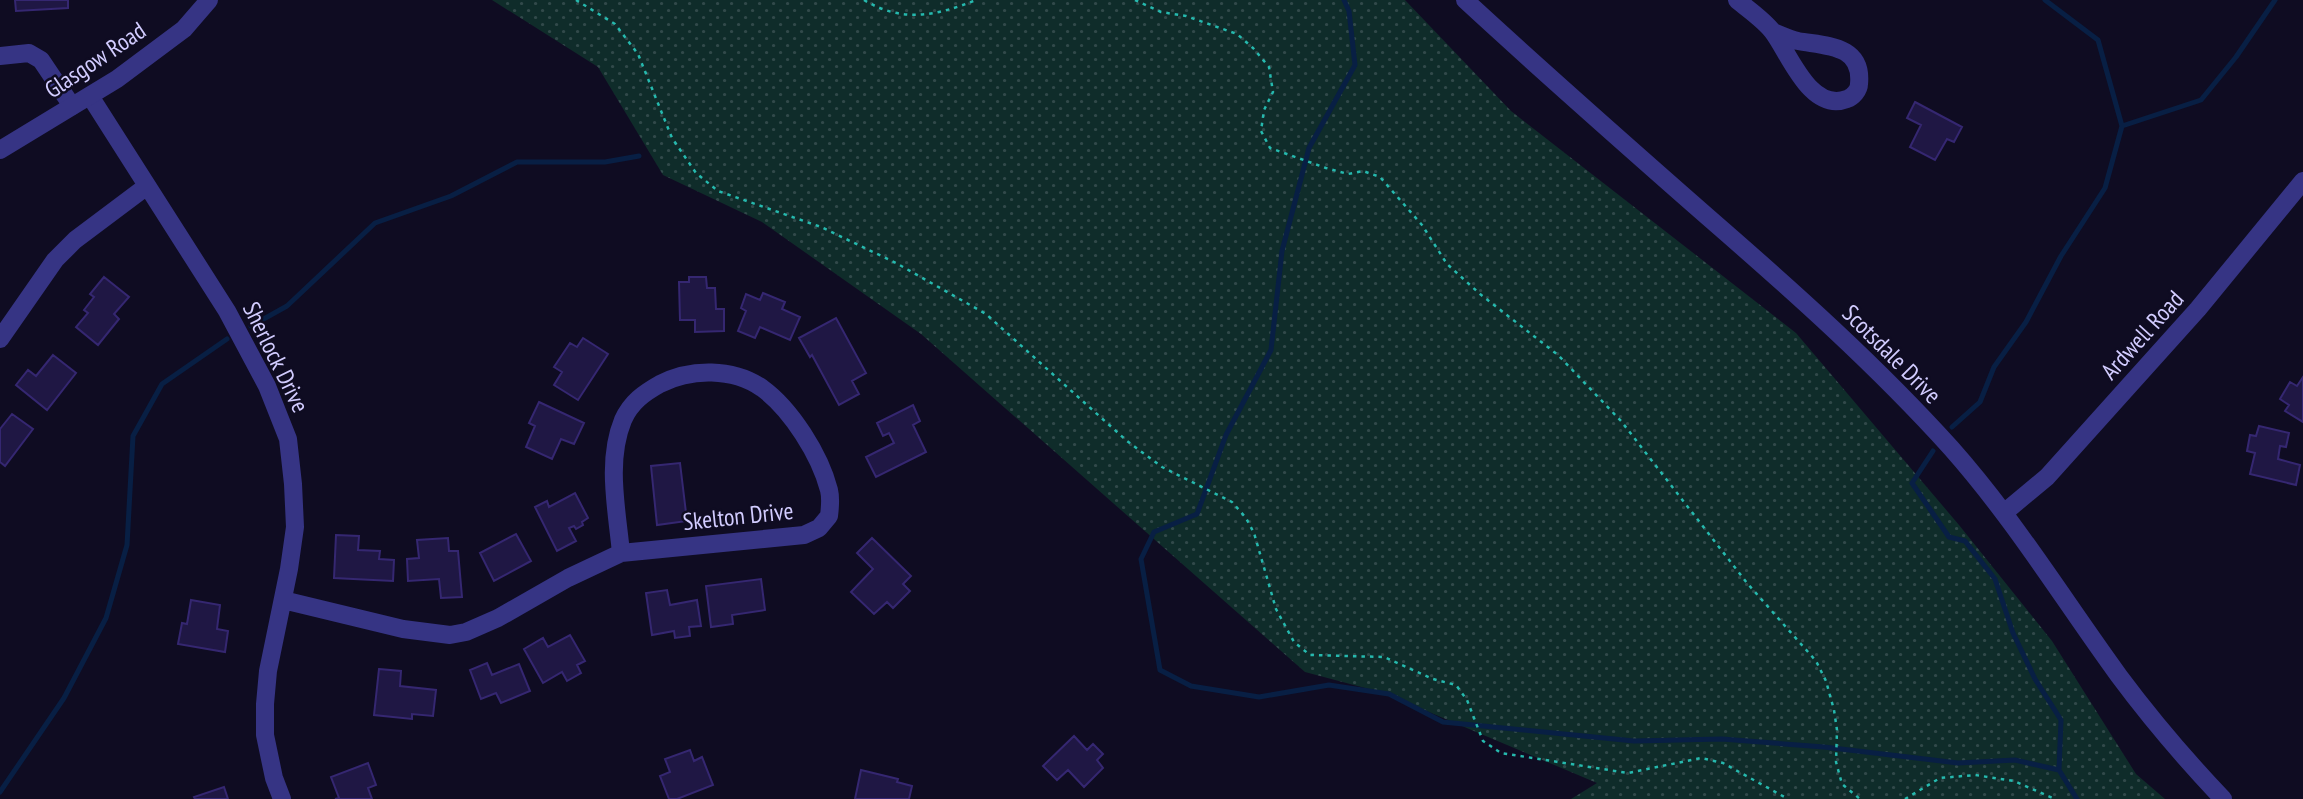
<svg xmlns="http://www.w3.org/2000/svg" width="2303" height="799" font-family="'PT Sans Narrow',sans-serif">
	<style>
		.grass { fill: url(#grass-dots) }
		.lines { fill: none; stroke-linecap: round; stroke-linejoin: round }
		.stream { stroke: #081f44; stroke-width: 5 }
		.building { fill: #1f1744; stroke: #352771; stroke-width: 2 }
		.path { stroke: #26b9ae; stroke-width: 2.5; stroke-dasharray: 3.5 5; stroke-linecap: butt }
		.minor { stroke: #363484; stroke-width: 18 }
		.tertiary { stroke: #363484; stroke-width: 18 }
		.labels { text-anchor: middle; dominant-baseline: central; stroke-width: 5; stroke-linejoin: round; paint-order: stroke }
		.street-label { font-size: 24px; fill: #d2ccff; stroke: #0f0c22 }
	</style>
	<defs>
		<pattern id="grass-dots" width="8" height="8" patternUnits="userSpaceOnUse" patternTransform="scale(1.75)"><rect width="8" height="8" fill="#0f2c2a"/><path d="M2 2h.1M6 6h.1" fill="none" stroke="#31494a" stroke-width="1.8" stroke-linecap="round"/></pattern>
	</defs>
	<rect width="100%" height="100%" fill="#0f0c22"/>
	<path class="grass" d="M492,0H1405L1511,111L1796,333L1959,525L2052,641L2136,774L2165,799H1571L1597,783L1384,693L1305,672L921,334L762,222L663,175L598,67Z"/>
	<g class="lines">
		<path class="stream" d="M1344,0L1349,11L1355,65L1309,148L1282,251L1271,350L1226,435L1197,514L1154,532L1141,559L1160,670L1191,686L1259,697L1329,685L1389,694L1443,722L1634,741L1722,739L1824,747L1958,763L2015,760L2059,770L2077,799
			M2122,126L2201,100L2236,57L2275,0
			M251,326L287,306L375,223L451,196L517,162H605L639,156
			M1952,427L1980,402L1994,367L2026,322L2061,256L2105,188L2122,126L2098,40L2045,0
			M1933,451L1912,483L1949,537L1965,541L1995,579L2013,633L2035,679L2061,720L2059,770
			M0,792L64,698L106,618L127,545L133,436L162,384L227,339"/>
	</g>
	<path class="building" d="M15,0H68V8L16,11Z
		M1915,102L1962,127L1954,142L1947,139L1935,160L1910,147L1921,125L1907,118Z
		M104,277L129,297L114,314L119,319L98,345L76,327L88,313L84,310L94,297L90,294Z
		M689,277H706L707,288H715L716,309H724V331L695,332V320H680L679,282H689Z
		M763,293L785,302L782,309L800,317L790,340L760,327L755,338L738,331L746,311L741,308L746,294L760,300Z
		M836,318L866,373L852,381L859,394L839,405L812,355L810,357L799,338Z
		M583,338L608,354L578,400L554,385L562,372L554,367L570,343L577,347Z
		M53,355L76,373L47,410L16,385L28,370L36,376Z
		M2303,377V422L2285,411L2289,405L2280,399L2290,382L2297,386Z
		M539,402L584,423L574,444L561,439L552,459L526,447L535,426L529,423Z
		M913,405L920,421L913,425L926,452L876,477L866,457L894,443L889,433L883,436L877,423Z
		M12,414L33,429L5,466L0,462V429Z
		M2259,426L2289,433L2286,447L2280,446L2278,459L2300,465L2296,485L2250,474L2255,453L2247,451L2250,435L2256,436Z
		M680,463L687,521L657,525L651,466Z
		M575,493L588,518L582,522L583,525L576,529L574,526L569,528L576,541L557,551L535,507L547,501L549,507Z
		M516,534L531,561L494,581L480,553Z
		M336,535L359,536L358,550L380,551L379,559L394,560L393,581L334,578Z
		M448,538L449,551H458L462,597L441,598L439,579L408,581L407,559L419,558L417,540Z
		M872,538L911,576L903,584L910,591L893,608L887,602L874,614L851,592L873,569L857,553Z
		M761,579L765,610L732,615L733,624L711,627L706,586Z
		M667,590L670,605L697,600L701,626L689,627L690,636L675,638L674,631L652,635L646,593Z
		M191,600L220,605L217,629L228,631L225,652L178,644L182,623L187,624Z
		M570,635L585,661L577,665L581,673L567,681L562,672L543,683L524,649L543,638L548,647Z
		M487,663L492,675L519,664L530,691L501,703L496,693L481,699L470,670Z
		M379,669L401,671L400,686L436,690L433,716L412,714V719L374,715Z
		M1074,736L1087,750L1093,744L1103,754L1097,760L1103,768L1084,787L1068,770L1057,780L1043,766Z
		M690,750L694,761L702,757L713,785L677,799H669L660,776L670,772L665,759Z
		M368,763L376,785L368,788L372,799H335L339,798L331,777Z
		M861,770L898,779L897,782L912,786L909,799H855Z
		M224,787L228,799H195L194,797Z"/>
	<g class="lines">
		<path class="path" d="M576,0L615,24L638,54L672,138L696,173L718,191L821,227L896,263L986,314L1127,441L1162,467L1232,502L1246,518L1254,533L1276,609L1294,642L1310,655L1384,657L1433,679L1456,685L1467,700L1483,741L1501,753L1628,773L1701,758L1723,763L1788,799
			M864,0C902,23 936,16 976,0
			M1135,0L1161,12L1186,16L1237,34L1253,48L1269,67L1273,92L1264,110L1261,131L1270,148L1326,168L1348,174L1363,171L1380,177L1422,225L1447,264L1480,294L1558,355L1621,421L1747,583L1816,661L1826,681L1834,710L1837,730L1836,762L1842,784L1860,799
			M1905,799L1940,778L1975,775L2014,781L2055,799"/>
		<path class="minor" d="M1737,0C1749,10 1764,20 1773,32C1789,53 1810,113 1847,99C1853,97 1859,90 1859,84C1863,44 1824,46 1798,41C1789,39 1781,35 1773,32
			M0,56L29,53L41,60L72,106
			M90,96L227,311L267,386L288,439L293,484L295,527L289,569L268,671L265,704V735L274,778L282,799
			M0,339L55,260L75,240L147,186
			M283,600L403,629L450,635L466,632L498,618L568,578L621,553C617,510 606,461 623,420C631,402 644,393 660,384C691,368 733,368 762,388C791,409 820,455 829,490C831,498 830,508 829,516L819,528L804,535L621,553"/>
		<path class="tertiary" d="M1465,0C1545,74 1627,146 1709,218C1793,291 1876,365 1951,448C2014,519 2063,599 2119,676C2151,719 2186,760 2223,799
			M0,150L117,79L184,29L209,0
			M2005,512L2047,477L2198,309L2303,181"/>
	</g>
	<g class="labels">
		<g class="street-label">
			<text transform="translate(95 60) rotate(-34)">Glasgow Road</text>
			<text transform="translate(2142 335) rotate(-48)">Ardwell Road</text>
			<text transform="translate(1892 354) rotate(45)">Scotsdale Drive</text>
			<text transform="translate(276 357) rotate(64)">Sherlock Drive</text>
			<text transform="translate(738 516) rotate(-6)">Skelton Drive</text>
		</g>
	</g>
</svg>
